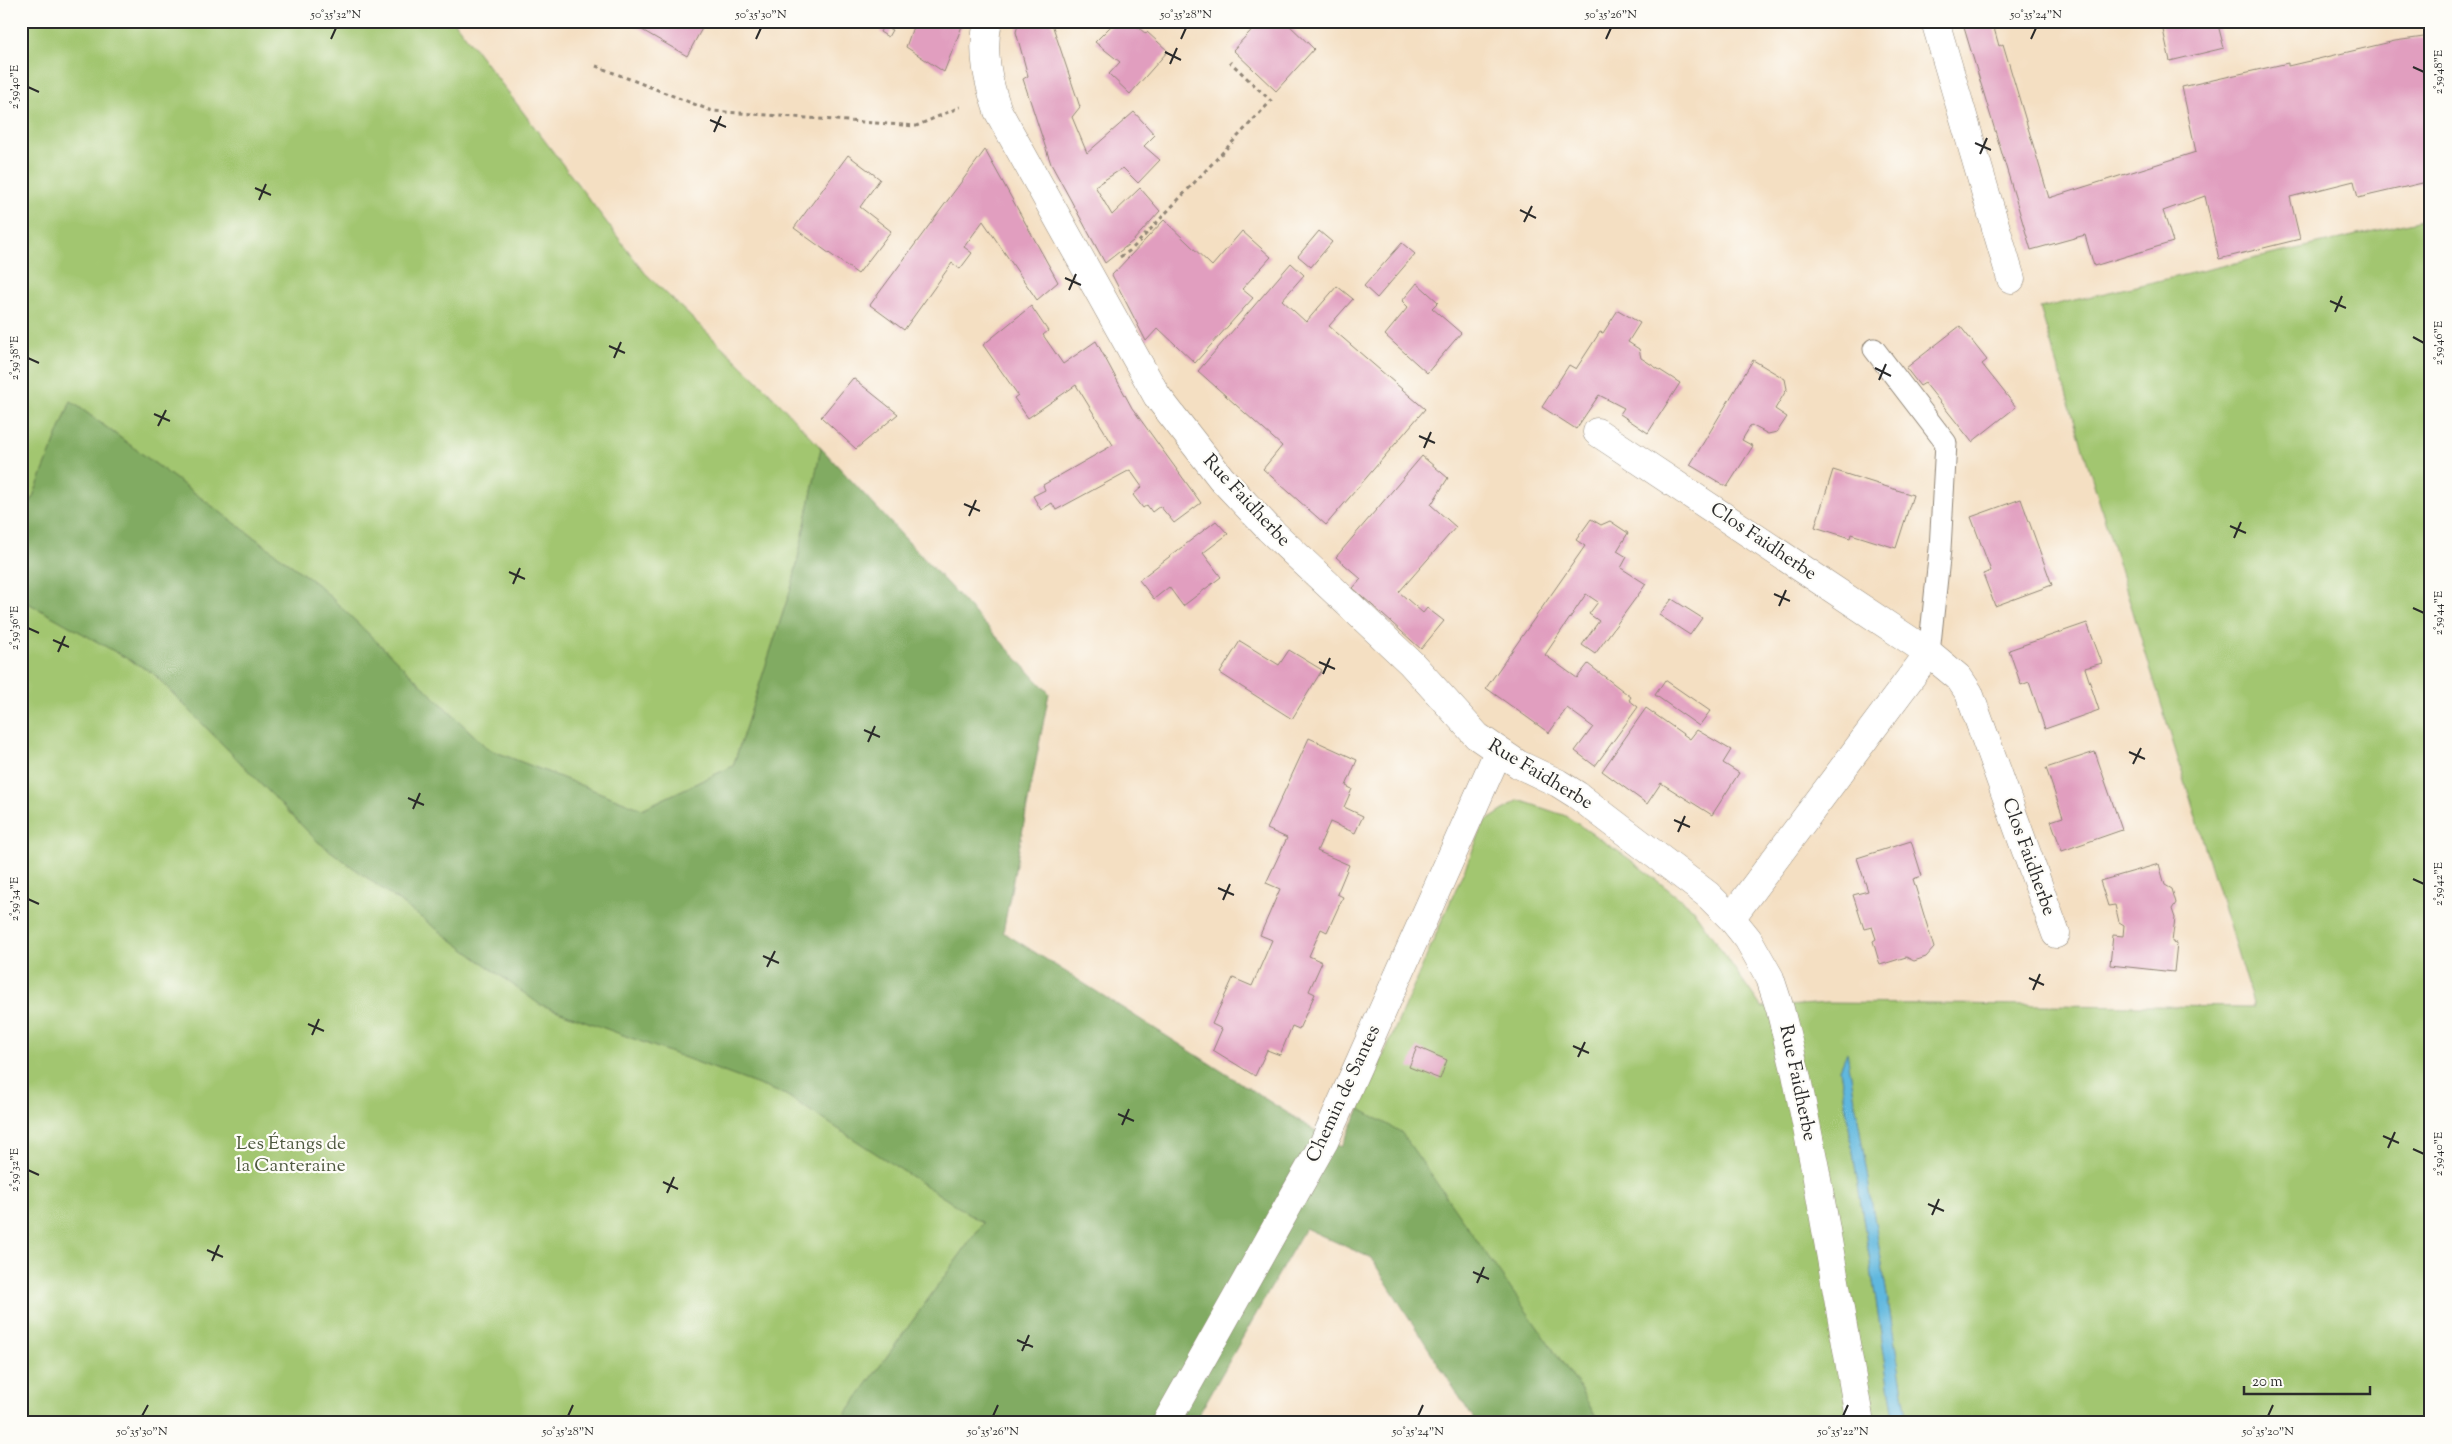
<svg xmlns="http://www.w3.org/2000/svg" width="2452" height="1444" font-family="'Sorts Mill Goudy',serif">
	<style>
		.green { fill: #a2c670; stroke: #66784e }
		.forest { fill: #81ab62; stroke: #566b46 }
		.water { fill: #61b8de; stroke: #467284 }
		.building { fill: #e19ebf }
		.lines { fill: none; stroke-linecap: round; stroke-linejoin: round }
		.service-casing { stroke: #908576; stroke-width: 23 }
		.minor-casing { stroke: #908576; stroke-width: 29 }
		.path { stroke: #908576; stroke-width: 3; stroke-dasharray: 4 4; stroke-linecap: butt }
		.service { stroke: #fff; stroke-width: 21 }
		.minor { stroke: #fff; stroke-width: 28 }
		.ticks { fill: none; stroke: #2b2b2b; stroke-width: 2 }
		.labels { text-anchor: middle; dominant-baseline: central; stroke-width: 4.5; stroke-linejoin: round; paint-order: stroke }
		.street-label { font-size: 19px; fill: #2b2b2b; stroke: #fdfcf7 }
		.park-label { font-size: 19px; fill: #4f5a40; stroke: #fdfcf7 }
		.neatline { fill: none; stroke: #2b2b2b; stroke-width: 2 }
		.ticks-label { font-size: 12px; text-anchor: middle; fill: #2b2b2b }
	</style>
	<rect width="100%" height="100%" fill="#fdfcf7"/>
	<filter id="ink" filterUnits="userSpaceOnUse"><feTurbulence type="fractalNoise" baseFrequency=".02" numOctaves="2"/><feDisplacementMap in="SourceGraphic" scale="10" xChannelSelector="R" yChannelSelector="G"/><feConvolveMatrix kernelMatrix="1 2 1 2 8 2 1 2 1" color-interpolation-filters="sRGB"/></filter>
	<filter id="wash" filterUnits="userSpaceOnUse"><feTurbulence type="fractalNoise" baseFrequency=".0096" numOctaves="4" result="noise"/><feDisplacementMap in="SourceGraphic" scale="20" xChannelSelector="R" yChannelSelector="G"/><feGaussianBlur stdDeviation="1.12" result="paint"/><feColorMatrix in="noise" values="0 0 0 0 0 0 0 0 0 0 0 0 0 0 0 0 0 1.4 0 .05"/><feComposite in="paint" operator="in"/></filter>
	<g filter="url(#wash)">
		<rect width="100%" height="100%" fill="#f4dfc2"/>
		<path class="green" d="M21,21H454L645,273L765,388L821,448L793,582L733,766L642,809L488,749L318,585L71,401L21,527Z
			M2431,218V1423H1908L1847,1053L1840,1069L1895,1423H1599L1578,1385L1401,1133L1360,1109L1485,822L1519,800L1566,816L1628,858L1692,908L1762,1008L1827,1003L2254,1007L2040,308Z
			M21,599L153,673L317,841L539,1004L786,1095L983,1223L839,1423H21Z"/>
		<path class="forest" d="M71,401L318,585L488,749L642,809L733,766L793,582L821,448L1049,693L1003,932L1341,1147L1360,1109L1401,1132L1578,1385L1599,1423H1476L1371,1258L1305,1228L1194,1423H839L983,1223L786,1095L539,1004L317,841L153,673L21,599V527Z"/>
		<path class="water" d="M1847,1052L1908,1423H1895L1840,1069Z"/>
		<g id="blocks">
			<path class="building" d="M631,21H706L687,56L630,23Z
				M915,21H964L944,72L906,47Z
				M1019,21H1051L1080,107L1072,117L1087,153L1134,112L1155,135L1144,146L1160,160L1138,183L1123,168L1095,186L1112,215L1140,188L1160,211L1133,241L1105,263L1051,164L1023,79L1028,76L1016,32Z
				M1116,21H1131L1146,34L1147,32L1168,51L1130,94L1109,74L1120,62L1095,42Z
				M1260,21H1285L1314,49L1276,91L1233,50Z
				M1962,21H1992L1999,46L2003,44L2049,198L2196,152L2182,87L2288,63V66L2395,41L2431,36V181L2358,198L2354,181L2290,197L2300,239L2219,259L2205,196L2163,211L2173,242L2094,266L2085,235L2031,250Z
				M2161,21H2217L2224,48L2170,61Z
				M883,26L892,30L888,37L880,32Z
				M985,150L1058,282L1037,300L983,221L964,247L972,253L960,269L952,263L904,330L870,305Z
				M848,155L880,179L860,207L891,231L858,274L794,228Z
				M1164,220L1212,266L1242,231L1271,257L1242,289L1253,298L1195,363L1158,328L1146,341L1112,275Z
				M1319,231L1332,242L1311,267L1298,256Z
				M1402,243L1415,254L1377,298L1364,286Z
				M1291,263L1304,275L1282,300L1306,322L1337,286L1353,299L1329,326L1425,409L1326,525L1263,469L1282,446L1198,371Z
				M1417,283L1438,302L1432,308L1461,333L1427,373L1385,335L1408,307L1402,301Z
				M1031,306L1048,331L1043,335L1063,364L1096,341L1132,408L1201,503L1174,523L1160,506L1152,512L1147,505L1143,508L1133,495L1142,487L1130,470L1056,510L1052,503L1041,510L1033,496L1045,490L1043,485L1113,445L1076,385L1028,418L1014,398L1018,395L983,345Z
				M1618,310L1640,323L1628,342L1639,349L1641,358L1680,383L1648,433L1620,414L1624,408L1599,395L1576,429L1542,407L1569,365L1576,369L1600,332L1603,333Z
				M1960,326L1987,360L1982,364L2016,407L1972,442L1925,383L1920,386L1906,368Z
				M1753,360L1785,379L1787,389L1775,409L1787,417L1777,432L1768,434L1751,425L1742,440L1753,446L1727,487L1690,465Z
				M853,378L898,414L856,449L821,417Z
				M1422,456L1448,478L1431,505L1456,527L1399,592L1423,613L1427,608L1444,621L1421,649L1353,588L1361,579L1336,557Z
				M1833,470L1913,495L1896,548L1851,534L1850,538L1815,527Z
				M2021,499L2052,585L1995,606L1983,574L1991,571L1971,517Z
				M1591,519L1601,525L1610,521L1628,533L1617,551L1627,557L1621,568L1646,584L1595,654L1582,645L1599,621L1589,614L1598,602L1586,594L1545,655L1577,678L1588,664L1631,697L1629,700L1638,707L1595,766L1575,751L1593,727L1567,708L1549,733L1486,688L1585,546L1576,540Z
				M1216,521L1228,534L1203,553L1221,577L1183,606L1169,587L1154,599L1139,580Z
				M1672,599L1702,618L1690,635L1659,615Z
				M2087,623L2102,663L2085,668L2099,710L2045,729L2029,682L2021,685L2009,650Z
				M1240,641L1279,665L1289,650L1322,670L1292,719L1220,673Z
				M1665,680L1710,711L1699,726L1655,695Z
				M1646,708L1690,739L1697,730L1731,750L1723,763L1739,773L1712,815L1661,783L1647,804L1602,771Z
				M1309,738L1357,760L1346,786L1352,789L1344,807L1363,816L1355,833L1330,822L1317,851L1349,865L1337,894L1343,897L1327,932L1321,929L1309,956L1322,962L1309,991L1315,994L1299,1029L1292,1026L1280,1055L1267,1050L1255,1076L1213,1050L1222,1029L1212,1024L1233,978L1252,986L1272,940L1260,935L1280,889L1266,883L1287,838L1267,829Z
				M2095,752L2122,830L2062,851L2051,821L2063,817L2046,768Z
				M1911,841L1922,876L1913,879L1934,948L1926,957L1914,961L1906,957L1880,965L1873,941L1876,939L1872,927L1864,929L1853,895L1868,891L1857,858Z
				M2159,864L2165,885L2172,889L2176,903L2172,909L2175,918L2172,942L2177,943L2174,972L2110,965L2113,935L2123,936L2124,925L2119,922L2115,905L2108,906L2100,881Z
				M1417,1047L1447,1060L1440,1079L1409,1067Z"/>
		</g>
	</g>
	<g filter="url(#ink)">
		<use href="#blocks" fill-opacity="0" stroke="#908576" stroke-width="1"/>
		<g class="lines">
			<defs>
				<path id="service" d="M1874,349L1946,443L1940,549L1929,653"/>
				<path id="minor" d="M988,21C981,52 988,82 998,111L1157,396L1221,478L1269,529L1411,663L1477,736L1518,764L1558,783L1577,795L1708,895L1731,918L1748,939L1770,978L1780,1009L1796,1074L1816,1173L1860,1423
					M1935,21L2011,279
					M1597,432L1929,653L1959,678L1969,693L2056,934
					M1731,918L1929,653
					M1166,1423L1324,1142L1498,752"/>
			</defs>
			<use href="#service" class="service-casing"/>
			<use href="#minor" class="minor-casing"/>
			<path class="path" d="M596,66L712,111L916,126L960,107
				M1120,257L1131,250L1271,101L1230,62"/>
			<use href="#service" class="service"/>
			<use href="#minor" class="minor"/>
		</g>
	</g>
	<path class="ticks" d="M331,39L336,28M756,39L761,28M1181,39L1186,28M1606,39L1611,28M2031,39L2036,28M1165,52L1181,60M1170,64L1177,48M2413,67L2424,72M28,87L39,92M710,120L726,127M714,132L721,116M1975,143L1991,150M1980,154L1987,138M255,188L271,195M259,200L266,184M1520,210L1536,218M1524,222L1532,206M1065,278L1081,285M1069,290L1076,274M2330,301L2346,308M2335,312L2342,296M2413,337L2424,343M609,346L625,353M28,358L39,363M614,358L621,342M1875,368L1891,376M1879,380L1886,364M154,414L170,421M158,426L166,410M1419,436L1435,443M1424,448L1431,432M964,504L980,511M969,516L976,500M2230,526L2246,533M2234,538L2241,522M509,572L525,579M513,584L520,568M1774,594L1790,601M1779,606L1786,590M2413,608L2424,613M28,628L39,633M53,640L69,647M58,652L65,636M1319,662L1335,669M1323,674L1330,658M864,730L880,737M868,742L875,726M2129,752L2145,759M2133,764L2141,748M408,798L424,805M413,809L420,793M1674,820L1690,827M1678,832L1685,816M2413,879L2424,884M1218,888L1234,895M28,899L39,904M1223,900L1230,884M763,956L779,963M767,967L775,951M2029,978L2044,985M2033,990L2040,974M308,1024L324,1031M312,1035L319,1019M1573,1046L1589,1053M1578,1057L1585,1042M1118,1114L1134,1121M1122,1125L1129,1109M2383,1136L2399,1143M2388,1148L2395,1132M2413,1149L2424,1154M28,1170L39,1175M663,1182L678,1189M667,1193L674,1177M1928,1204L1944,1211M1932,1215L1939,1199M207,1250L223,1257M212,1261L219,1245M1473,1272L1489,1279M1477,1283L1484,1267M1017,1340L1033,1347M1022,1351L1029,1335M142,1416L148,1405M568,1416L573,1405M993,1416L998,1405M1418,1416L1423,1405M1843,1416L1848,1405M2268,1416L2273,1405"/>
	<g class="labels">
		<g class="street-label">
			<text transform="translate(1246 501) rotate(47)">Rue Faidherbe</text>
			<text transform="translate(1763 542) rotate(34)">Clos Faidherbe</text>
			<text transform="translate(1540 775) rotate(31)">Rue Faidherbe</text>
			<text transform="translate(2028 857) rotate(70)">Clos Faidherbe</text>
			<text transform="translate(1797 1083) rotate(78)">Rue Faidherbe</text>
			<text transform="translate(1344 1094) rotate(-65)">Chemin de Santes</text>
		</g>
		<g class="park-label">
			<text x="291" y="1144">Les Étangs de<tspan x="291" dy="22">la Canteraine</tspan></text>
		</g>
	</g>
	<rect width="2452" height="1444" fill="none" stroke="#fdfcf7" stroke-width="55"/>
	<path d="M2244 1386v8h126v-8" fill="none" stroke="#2b2b2b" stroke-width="2.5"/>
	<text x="2252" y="1386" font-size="15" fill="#2b2b2b" stroke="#fdfcf7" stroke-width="4" paint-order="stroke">20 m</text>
	<rect x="28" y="28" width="2396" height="1388" class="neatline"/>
	<g class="ticks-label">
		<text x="336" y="18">50°35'32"N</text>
		<text x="761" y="18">50°35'30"N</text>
		<text x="1186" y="18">50°35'28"N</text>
		<text x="1611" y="18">50°35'26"N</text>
		<text x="2036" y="18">50°35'24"N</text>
		<text transform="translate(2438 72) rotate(-90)" y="4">2°59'48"E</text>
		<text transform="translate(14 87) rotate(-90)" y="4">2°59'40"E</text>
		<text transform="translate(2438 343) rotate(-90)" y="4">2°59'46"E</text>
		<text transform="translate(14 358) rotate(-90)" y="4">2°59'38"E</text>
		<text transform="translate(2438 613) rotate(-90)" y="4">2°59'44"E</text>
		<text transform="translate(14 628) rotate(-90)" y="4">2°59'36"E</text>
		<text transform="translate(2438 884) rotate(-90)" y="4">2°59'42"E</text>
		<text transform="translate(14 899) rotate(-90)" y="4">2°59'34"E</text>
		<text transform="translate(2438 1154) rotate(-90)" y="4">2°59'40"E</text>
		<text transform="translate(14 1170) rotate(-90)" y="4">2°59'32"E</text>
		<text x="142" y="1435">50°35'30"N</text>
		<text x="568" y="1435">50°35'28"N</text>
		<text x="993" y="1435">50°35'26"N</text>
		<text x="1418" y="1435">50°35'24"N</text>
		<text x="1843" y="1435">50°35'22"N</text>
		<text x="2268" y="1435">50°35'20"N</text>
	</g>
</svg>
